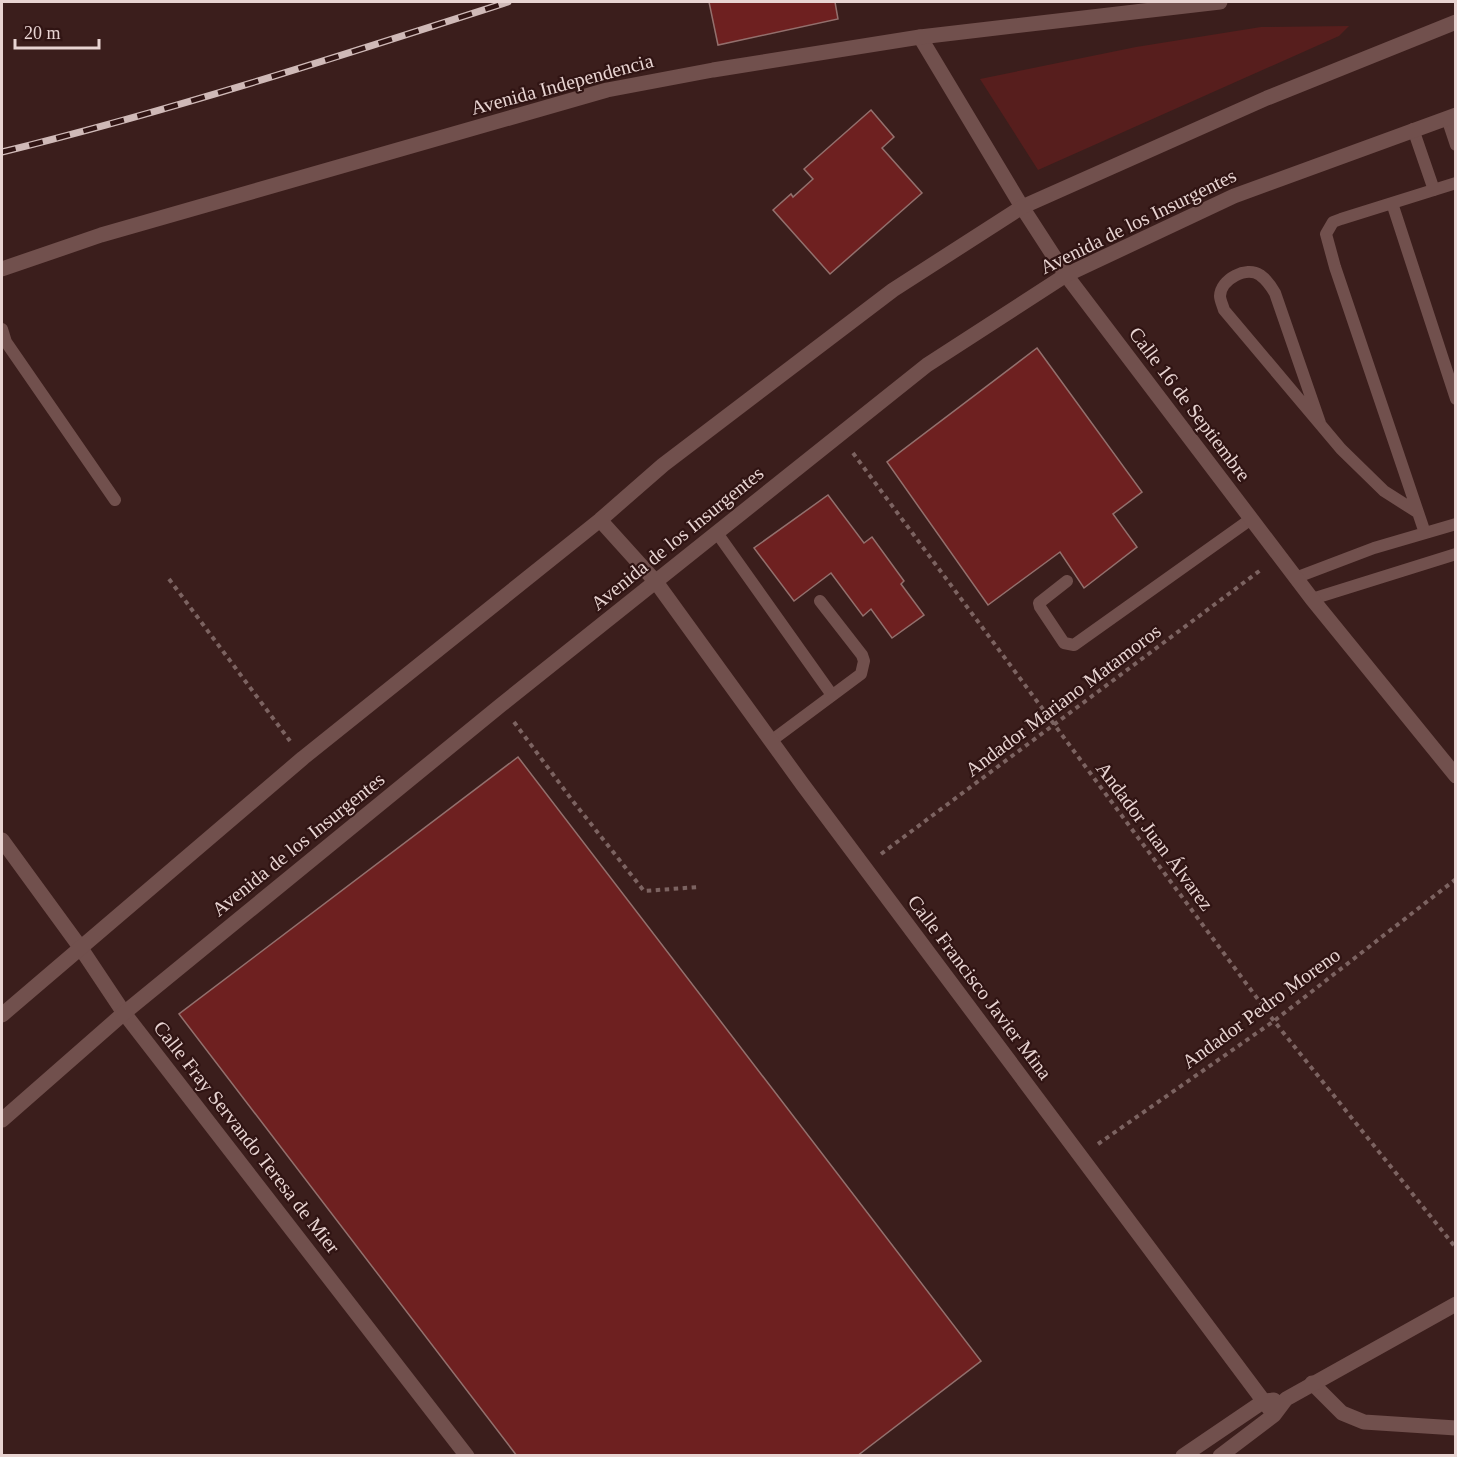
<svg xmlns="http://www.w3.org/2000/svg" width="1457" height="1457" font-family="Georgia,serif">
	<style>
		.green { fill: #571e1d }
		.building { fill: #6e2020; stroke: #93706d; stroke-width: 1.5 }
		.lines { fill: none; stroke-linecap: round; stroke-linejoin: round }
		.path { stroke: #7c6361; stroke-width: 4; stroke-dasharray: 4.5 4.5; stroke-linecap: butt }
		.lane { stroke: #71504d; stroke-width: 12 }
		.street { stroke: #71504d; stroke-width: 15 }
		.secondary { stroke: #71504d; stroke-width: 15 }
		.rail-casing { stroke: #cfb9b7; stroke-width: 7 }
		.rail { stroke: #301413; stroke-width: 4.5; stroke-dasharray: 14; stroke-linecap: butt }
		.labels { text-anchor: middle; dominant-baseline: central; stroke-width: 4.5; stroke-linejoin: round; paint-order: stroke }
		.street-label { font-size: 20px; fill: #e8d4d2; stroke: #301413 }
	</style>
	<rect width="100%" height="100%" fill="#3b1e1c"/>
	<path class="green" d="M1349,26L1339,36L1038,170L980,79L1136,47L1261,27Z"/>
	<path class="building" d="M709,2H835L838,19L718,45Z
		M871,110L894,137L882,148L922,193L830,274L773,210L791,194L793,197L813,179L804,169Z
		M1037,348L1142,492L1113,514L1137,547L1084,588L1060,552L988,605L887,462Z
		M828,495L864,543L872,537L904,581L901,584L924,615L892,638L871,609L863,616L831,573L794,601L754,548Z
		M518,757L981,1361L857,1456H517L179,1014Z"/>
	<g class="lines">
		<path class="path" d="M853,453L1274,1021L1456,1248
			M169,579L290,741
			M514,722L572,800L644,891L698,887
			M881,854L1262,569
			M1098,1144L1274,1021L1456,879"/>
		<path class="lane" d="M1447,118L1456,145
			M1413,129L1434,190
			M1392,203L1456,399
			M2,329L6,342L115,500
			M1320,423L1275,293C1271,286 1267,280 1260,275C1246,266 1221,279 1220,296C1220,300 1223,306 1224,310L1341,449L1384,491L1417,512
			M717,533L832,695
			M1425,533L1335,267L1326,234L1333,222L1341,219L1456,183
			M1295,578L1374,548L1456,524
			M1067,581L1039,603L1040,607L1064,643L1074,645L1251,519
			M1312,599L1456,554
			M771,741L861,674L864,661L862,655L820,601"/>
		<path class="street" d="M920,37L1022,207L1066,275L1312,599L1456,776
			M2,840L80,947L124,1013L467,1456
			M1312,1383L1342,1413L1364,1422L1456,1428"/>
		<path class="secondary" d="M2,269L101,235L607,90L713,70L920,37L1220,2
			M600,520L656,582L803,785L1274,1415
			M2,1015L303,758L600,520L663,465L893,290L1022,207L1267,98L1456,22
			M2,1120L124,1013L501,705L927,365L1066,275L1234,196L1456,115
			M1183,1456L1264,1401L1274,1400
			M1220,1456L1274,1415L1286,1399L1456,1304"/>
		<defs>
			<path id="rail" d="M2,152C173,110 340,56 508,2"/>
		</defs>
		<use href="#rail" class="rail-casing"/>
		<use href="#rail" class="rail"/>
	</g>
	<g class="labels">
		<g class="street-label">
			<text transform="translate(562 84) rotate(-15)">Avenida Independencia</text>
			<text transform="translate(1138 221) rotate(-26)">Avenida de los Insurgentes</text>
			<text transform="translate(1190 404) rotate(53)">Calle 16 de Septiembre</text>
			<text transform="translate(677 538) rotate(-39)">Avenida de los Insurgentes</text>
			<text transform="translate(1063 700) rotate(-37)">Andador Mariano Matamoros</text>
			<text transform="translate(1155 836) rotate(53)">Andador Juan Álvarez</text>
			<text transform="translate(298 844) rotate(-39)">Avenida de los Insurgentes</text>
			<text transform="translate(980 987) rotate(53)">Calle Francisco Javier Mina</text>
			<text transform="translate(1261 1008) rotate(-36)">Andador Pedro Moreno</text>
			<text transform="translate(247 1137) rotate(52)">Calle Fray Servando Teresa de Mier</text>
		</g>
	</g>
	<rect width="1457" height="1457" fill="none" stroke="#e8d4d2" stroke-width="6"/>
	<path d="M15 39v9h84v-9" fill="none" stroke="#e8d4d2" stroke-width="3"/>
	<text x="24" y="39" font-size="18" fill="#e8d4d2" stroke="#301413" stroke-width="4.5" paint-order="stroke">20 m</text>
</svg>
